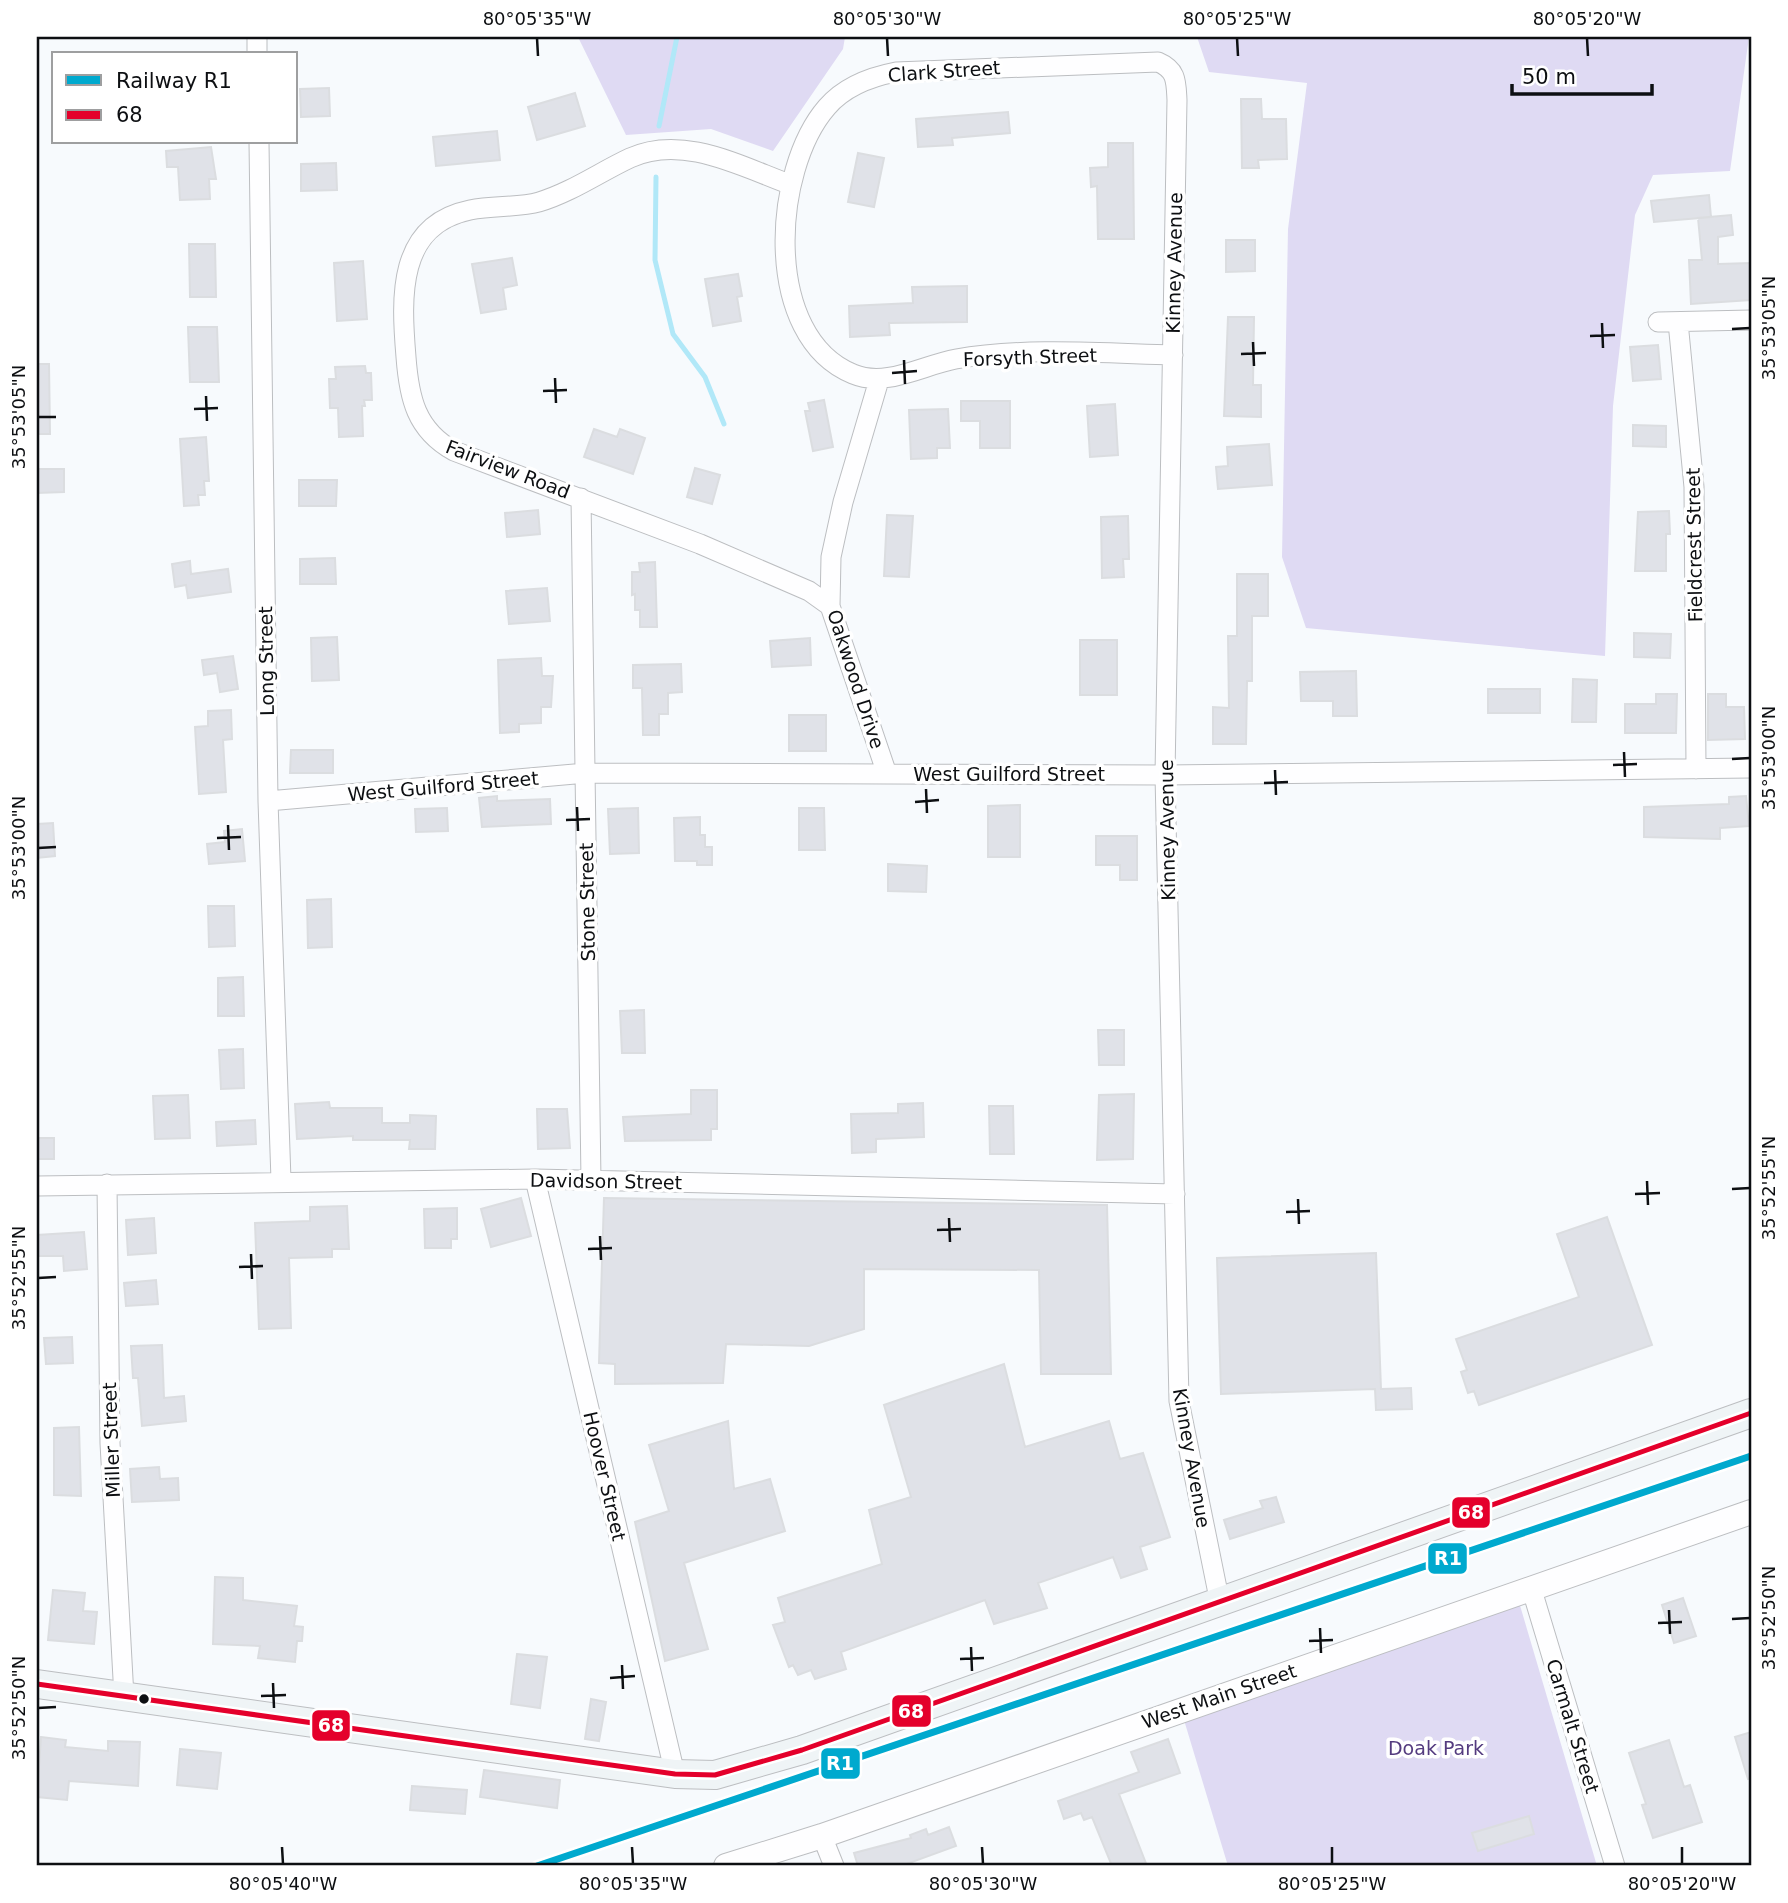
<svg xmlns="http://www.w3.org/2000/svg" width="1788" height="1903" font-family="'DejaVu Sans',sans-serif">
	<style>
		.green { fill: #dfdaf3 }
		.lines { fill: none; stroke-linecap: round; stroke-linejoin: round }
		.stream { stroke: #b1e8f8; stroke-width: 5 }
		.building { fill: #e0e2e8; stroke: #dbdde0; stroke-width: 2 }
		.minor-casing { stroke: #bcbec1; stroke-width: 21 }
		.tertiary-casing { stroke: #bcbec1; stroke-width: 26 }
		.secondary-casing { stroke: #bcbec1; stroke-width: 30 }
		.minor { stroke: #fefeff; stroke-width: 19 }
		.tertiary { stroke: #fefeff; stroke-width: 24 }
		.secondary { stroke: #eff4f6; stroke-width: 28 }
		.bus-1-casing { stroke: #fff; stroke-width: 10 }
		.bus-1 { stroke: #e4002b; stroke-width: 5 }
		.rail-1-casing { stroke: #fff; stroke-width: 12 }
		.rail-1 { stroke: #00a9ce; stroke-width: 7 }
		.ticks { fill: none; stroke: #0d0f12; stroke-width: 2.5 }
		.bus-dot { fill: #0d0f12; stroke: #fff; stroke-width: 2.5 }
		.labels { text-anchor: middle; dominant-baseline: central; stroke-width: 7; stroke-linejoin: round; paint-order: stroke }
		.street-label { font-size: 19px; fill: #0d0f12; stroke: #fff }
		.park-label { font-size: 19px; fill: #543b7f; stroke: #fff }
		.line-badge { stroke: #fff; stroke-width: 2.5 }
		.badge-label { font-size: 19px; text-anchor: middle; font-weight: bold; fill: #fff }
		.neatline { fill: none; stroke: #0d0f12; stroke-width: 2.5 }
		.ticks-label { font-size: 18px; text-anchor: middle; fill: #0d0f12 }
	</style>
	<rect width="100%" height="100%" fill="#f7fafd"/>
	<path class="green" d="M578,37H845L843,49L773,151L711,129L626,135Z
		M1197,37H1749L1730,171L1653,175L1635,215L1613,406L1605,656L1306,628L1282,557L1288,229L1307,83L1209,72Z
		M1516,1592L1597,1866H1228L1184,1720Z"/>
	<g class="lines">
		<path class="stream" d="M659,126L677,37
			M656,177L655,260L673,334L705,377L724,424"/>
	</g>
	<path class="building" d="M329,88L330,116L301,117L300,89Z
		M575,93L585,126L537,140L528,107Z
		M1241,99H1261L1262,119H1286L1287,159L1258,160L1259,168H1242Z
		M1008,112L1010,133L952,138L953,145L918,147L916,119Z
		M497,131L500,160L436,166L433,137Z
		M1108,143H1133L1134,239H1098L1097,186L1091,187L1090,168L1108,167Z
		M211,147L216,179H209L210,199L180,200L178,167H167L166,151Z
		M858,153L884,158L874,207L848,202Z
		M336,163L337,190L301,191V164Z
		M1709,195L1711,217L1654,222L1651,201Z
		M1731,215L1733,235L1718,237V264L1751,263V300L1691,304L1689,260H1702L1698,218Z
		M1226,240H1255V271L1226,272Z
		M189,244H215L216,297H190Z
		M512,258L517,285L503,288L506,309L481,313L472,264Z
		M363,261L367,319L337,321L334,263Z
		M738,274L742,296L737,297L741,321L713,326L705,279Z
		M967,286V322L889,323L890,335L850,337L849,306L913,303L912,287Z
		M1228,317H1254L1253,385H1261V417L1224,416Z
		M188,327H217L219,382H190Z
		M1658,345L1661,379L1633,381L1630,347Z
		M37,364H49L50,434H37Z
		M365,366L366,373H371L372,400H364L365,406H362L363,436L339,437L338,408H330L329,379H336L335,367Z
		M824,400L833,447L813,451L805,411H810L808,403Z
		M961,401H1010V448H980V421H961Z
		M1115,404L1118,455L1090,457L1087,406Z
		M948,409L950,448H937V458L911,459L909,410Z
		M1633,425L1666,426V447L1633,446Z
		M594,429L617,437L620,429L645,438L633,474L584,457Z
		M206,437L209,481H204L205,495H198L199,505L184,506L180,439Z
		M1269,444L1272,485L1218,489L1216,467L1228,466L1227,447Z
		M695,468L720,475L712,504L687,497Z
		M37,469H64V492L37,493Z
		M299,480H337L336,506H299Z
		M538,510L540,534L507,537L505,513Z
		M1669,511L1670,534H1666V571H1635L1638,512Z
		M887,515L913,516L909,577L884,576Z
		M1128,516L1129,559H1123L1124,577L1102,578L1101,517Z
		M335,558L336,584H300V559Z
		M190,561L191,574L228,569L231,592L188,598L186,585L175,587L172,564Z
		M655,562L657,627H640V610H635V594L632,595V572H640L639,563Z
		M1237,574H1268V616H1252V681H1247L1246,744H1213V707L1229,708L1228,636H1237Z
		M547,588L550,621L509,624L506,591Z
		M1634,633L1671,634L1670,658L1634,657Z
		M337,637L339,680L312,681L311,638Z
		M810,638L811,665L772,667L770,641Z
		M1080,640H1117V695H1080Z
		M233,656L238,689L220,692L217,673L204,675L202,660Z
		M541,658L542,676H553L551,707H541V723L519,724V732L500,733L498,660Z
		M681,664L682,692L668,693V714H659V735H643L642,688H633V665Z
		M1356,671L1357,716H1333V701H1301L1300,672Z
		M1573,679L1597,680L1596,722H1572Z
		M1488,689H1540V713H1488Z
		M1656,694H1677L1676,733H1625V704H1656Z
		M1708,694H1726V707H1744L1745,739L1708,740Z
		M231,710L232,739L223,740L226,792L199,794L195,727L208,726V711Z
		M789,715H826V751H789Z
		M291,750H333V773H290Z
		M497,796V801L550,799L551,824L482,827L479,798Z
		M1746,796L1749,826L1720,828V839L1644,837V807L1729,804V797Z
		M1020,805V857H988V806Z
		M447,808L448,831L416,832L415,809Z
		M638,808L639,853L610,854L608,809Z
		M799,808H824L825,850H799Z
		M700,817V835H705V847H712V865H697V861H675L674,818Z
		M53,823L55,856L37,858V824Z
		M242,829L245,861L209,864L207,844L225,842L224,831Z
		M1096,836H1137V880H1120V865H1096Z
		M888,864L927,866L926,892L888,891Z
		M331,899L332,947L308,948L307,900Z
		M208,906H234L235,946L209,947Z
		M243,977L244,1016H218V978Z
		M644,1010L645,1053H622L620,1011Z
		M1098,1030H1124V1065H1099Z
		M243,1049L244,1088L221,1089L219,1050Z
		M691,1090H717V1129H711V1140L625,1141L623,1117L691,1114Z
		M1134,1094L1133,1159L1097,1160L1099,1095Z
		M188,1095L190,1138L155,1139L153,1096Z
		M329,1102L330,1108H382V1123H410V1115L436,1116L435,1149H409L410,1140H353V1136L297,1139L295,1104Z
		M923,1103L924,1137L876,1139V1152L852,1153L851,1114L898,1113V1104Z
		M989,1106H1013L1014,1154H990Z
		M537,1109H567L570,1148L538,1149Z
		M255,1120L256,1144L217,1146L216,1122Z
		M37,1138H54V1159H37Z
		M521,1198L531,1236L491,1247L481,1209Z
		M604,1198L1107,1205L1111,1374H1041L1039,1270L864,1269V1329L809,1346L726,1344L723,1383L615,1384V1364L599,1363Z
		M347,1206L349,1249H332V1257L289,1258L291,1328L259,1329L255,1223L310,1221V1207Z
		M457,1208V1239H451V1248H425L424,1209Z
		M1607,1217L1652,1345L1479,1405L1474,1391L1468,1393L1461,1372L1467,1370L1456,1339L1579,1297L1557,1234Z
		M154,1218L156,1253L128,1255L126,1220Z
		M84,1232L87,1269L64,1271L63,1256H37V1235Z
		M1376,1253L1381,1389L1411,1388L1412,1409L1376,1410L1375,1389L1221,1394L1217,1258Z
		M156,1280L158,1304L126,1306L124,1283Z
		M72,1337L73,1363L46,1364L44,1338Z
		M162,1345L164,1398L184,1396L186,1421L142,1426L138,1378H133L131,1346Z
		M1004,1364L1025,1447L1109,1421L1120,1459L1143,1453L1170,1537L1140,1547L1147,1569L1121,1578L1113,1557L1038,1583L1047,1608L994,1624L985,1600L841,1652L846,1669L815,1679L811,1670L798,1675L793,1665L789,1667L773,1625L785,1622L778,1598L882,1564L869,1510L911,1497L884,1405Z
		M728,1421L734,1489L770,1479L785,1531L684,1563L708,1649L665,1661L635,1522L669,1511L649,1445Z
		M79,1427L81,1496L54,1495V1428Z
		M159,1467L160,1479L178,1478L179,1500L132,1502L130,1469Z
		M1276,1497L1284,1522L1230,1539L1224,1520L1263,1508L1260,1501Z
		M215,1577L243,1578V1600L297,1606L294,1626L303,1627L302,1641H297L295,1662L258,1658L260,1646L213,1644Z
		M53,1590L85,1593L83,1611L97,1612L94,1644L48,1640Z
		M1683,1598L1696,1636L1674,1643L1662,1605Z
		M517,1654L547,1657L540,1708L511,1704Z
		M591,1699L606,1702L599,1741L585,1739Z
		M1751,1732V1778L1748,1779L1735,1737Z
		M41,1737L66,1740L65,1747L108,1751V1741L140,1742L138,1786L69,1781L67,1800L37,1797Z
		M1168,1739L1180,1773L1119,1794L1147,1866H1112L1092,1817L1084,1820L1081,1813L1064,1819L1058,1801L1139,1772L1131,1752Z
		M1669,1740L1684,1787L1690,1785L1702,1822L1653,1838L1642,1805L1646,1804L1629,1753Z
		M180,1749L221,1753L217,1789L177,1785Z
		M484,1770L560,1780L557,1808L480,1797Z
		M412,1786L467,1790L465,1814L410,1810Z
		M1529,1816L1534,1834L1478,1851L1472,1833Z
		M949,1827L956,1846L901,1866H858L854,1853L911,1838L910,1835L926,1829L928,1835Z"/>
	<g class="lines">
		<defs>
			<path id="minor" d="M257,37V54
				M259,142L268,801L281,1180
				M789,184C740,166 682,134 630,158C600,172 572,192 539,202C518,208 493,205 470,210C397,225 401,297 406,357C409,398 416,430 454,451L700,544L809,591L830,606
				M1658,322L1751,320
				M1678,322L1694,487L1696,769
				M1173,355C1101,353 1027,347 956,359C923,365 886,388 853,374C762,337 772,170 827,107C845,86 870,77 896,72L1158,62C1177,70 1176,82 1177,100L1165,775L1179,1401L1220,1603
				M879,380L843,502L831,557L830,606L887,774
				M581,498L591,1180
				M268,801L586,773L1165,775L1751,768
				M535,1179L675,1774
				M107,1184L110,1443L124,1697
				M37,1186L535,1179L1175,1194
				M1531,1587L1615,1866
				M822,1836L834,1866"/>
			<path id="tertiary" d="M726,1866L822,1836L1751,1512"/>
			<path id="secondary" d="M37,1684L675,1774L715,1775L802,1750L1751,1413"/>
		</defs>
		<use href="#minor" class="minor-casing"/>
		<use href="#tertiary" class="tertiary-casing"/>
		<use href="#secondary" class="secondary-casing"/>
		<use href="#minor" class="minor"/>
		<use href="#tertiary" class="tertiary"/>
		<use href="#secondary" class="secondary"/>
		<defs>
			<path id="bus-1" d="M37,1684L675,1774L715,1775L802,1750L1751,1413"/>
		</defs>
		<use href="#bus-1" class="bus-1-casing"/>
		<use href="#bus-1" class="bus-1"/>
		<defs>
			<path id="rail-1" d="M537,1866L1751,1456"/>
		</defs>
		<use href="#rail-1" class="rail-1-casing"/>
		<use href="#rail-1" class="rail-1"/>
	</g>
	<path class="ticks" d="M537,38L538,56M887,38L888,56M1237,38L1238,56M1587,38L1588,56M1602,323L1603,348M1732,329L1750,328M1590,336L1615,335M1253,342L1254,366M1241,354L1266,353M904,360L905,384M892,373L917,371M555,378L556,403M543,391L567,390M206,396L207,421M194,409L218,408M38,417H56M1624,752L1625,777M1732,759L1750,758M1613,765L1637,764M1275,770L1276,795M1264,783L1288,782M926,789L927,813M915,802L939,800M577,807L578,831M566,820L590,819M228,825L229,850M217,838L241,837M38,848L56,847M1647,1181L1648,1205M1732,1189L1750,1188M1635,1194L1660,1193M1298,1199L1299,1224M1286,1212L1310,1211M949,1218L950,1242M937,1230L961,1229M600,1236L601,1260M588,1249L612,1248M251,1254L252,1279M239,1267L263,1266M38,1278L56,1277M1669,1610L1670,1634M1732,1619L1750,1618M1658,1623L1682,1622M1320,1628L1321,1653M1309,1641L1333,1640M971,1647L972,1671M960,1659L984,1658M622,1665L623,1689M610,1678L635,1676M273,1683L274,1708M261,1696L286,1695M38,1708L56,1707M282,1847L283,1864M632,1847L633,1864M982,1847L983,1864M1332,1847V1864M1682,1847V1864"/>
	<circle class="bus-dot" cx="144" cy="1699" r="6"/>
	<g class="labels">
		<g class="street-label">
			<text transform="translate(944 71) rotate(-4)">Clark Street</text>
			<text transform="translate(1174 263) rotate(-89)">Kinney Avenue</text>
			<text transform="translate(1030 357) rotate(-2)">Forsyth Street</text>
			<text transform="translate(508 469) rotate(21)">Fairview Road</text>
			<text transform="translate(1694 545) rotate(-91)">Fieldcrest Street</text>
			<text transform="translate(266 661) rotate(-91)">Long Street</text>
			<text transform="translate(856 679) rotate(72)">Oakwood Drive</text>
			<text x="1009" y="774">West Guilford Street</text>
			<text transform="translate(443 786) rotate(-5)">West Guilford Street</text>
			<text transform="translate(1167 830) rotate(-91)">Kinney Avenue</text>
			<text transform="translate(587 902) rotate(-91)">Stone Street</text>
			<text transform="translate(606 1181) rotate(1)">Davidson Street</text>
			<text transform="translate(111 1440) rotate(-92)">Miller Street</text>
			<text transform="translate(1192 1458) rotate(80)">Kinney Avenue</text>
			<text transform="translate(605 1476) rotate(77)">Hoover Street</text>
			<text transform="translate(1219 1696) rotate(-19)">West Main Street</text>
			<text transform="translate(1573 1726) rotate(73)">Carmalt Street</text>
		</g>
		<g class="park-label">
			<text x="1436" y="1748">Doak Park</text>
		</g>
	</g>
	<g class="line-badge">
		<rect x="1451" y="1496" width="40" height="33" rx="7" fill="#e4002b"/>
		<rect x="1427" y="1542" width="41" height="33" rx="7" fill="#00a9ce"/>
		<rect x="891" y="1694" width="41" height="34" rx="7" fill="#e4002b"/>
		<rect x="311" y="1709" width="40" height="33" rx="7" fill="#e4002b"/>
		<rect x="820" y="1747" width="41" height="33" rx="7" fill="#00a9ce"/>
	</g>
	<g class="badge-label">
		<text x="1471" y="1519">68</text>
		<text x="1448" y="1565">R1</text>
		<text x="911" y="1718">68</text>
		<text x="331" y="1732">68</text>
		<text x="840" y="1770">R1</text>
	</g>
	<rect width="1788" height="1903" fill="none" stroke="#ffffff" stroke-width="77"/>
	<rect x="52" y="52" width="245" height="91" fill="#ffffff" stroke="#9e9fa0" stroke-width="2"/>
	<rect x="66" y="75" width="35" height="10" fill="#00a9ce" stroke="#9e9fa0" stroke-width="2"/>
	<text x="116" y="88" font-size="21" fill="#0d0f12">Railway R1</text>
	<rect x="66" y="110" width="35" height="10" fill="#e4002b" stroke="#9e9fa0" stroke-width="2"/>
	<text x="116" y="122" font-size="21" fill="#0d0f12">68</text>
	<path d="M1512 84v10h140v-10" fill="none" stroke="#0d0f12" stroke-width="3.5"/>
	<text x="1522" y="84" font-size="21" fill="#0d0f12" stroke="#ffffff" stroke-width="5" paint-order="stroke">50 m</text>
	<rect x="38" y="38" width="1712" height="1826" class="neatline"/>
	<g class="ticks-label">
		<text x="537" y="25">80°05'35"W</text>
		<text x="887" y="25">80°05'30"W</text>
		<text x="1237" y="25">80°05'25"W</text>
		<text x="1587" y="25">80°05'20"W</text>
		<text transform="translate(1769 328) rotate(-90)" y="6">35°53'05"N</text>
		<text transform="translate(19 417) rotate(-90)" y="6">35°53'05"N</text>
		<text transform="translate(1769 758) rotate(-90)" y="6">35°53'00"N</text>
		<text transform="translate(19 848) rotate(-90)" y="6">35°53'00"N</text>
		<text transform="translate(1769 1188) rotate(-90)" y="6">35°52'55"N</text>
		<text transform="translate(19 1278) rotate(-90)" y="6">35°52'55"N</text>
		<text transform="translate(1769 1618) rotate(-90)" y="6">35°52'50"N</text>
		<text transform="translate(19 1708) rotate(-90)" y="6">35°52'50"N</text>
		<text x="283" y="1890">80°05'40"W</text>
		<text x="633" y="1890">80°05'35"W</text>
		<text x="983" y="1890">80°05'30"W</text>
		<text x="1332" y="1890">80°05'25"W</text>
		<text x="1682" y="1890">80°05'20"W</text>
	</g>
</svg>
